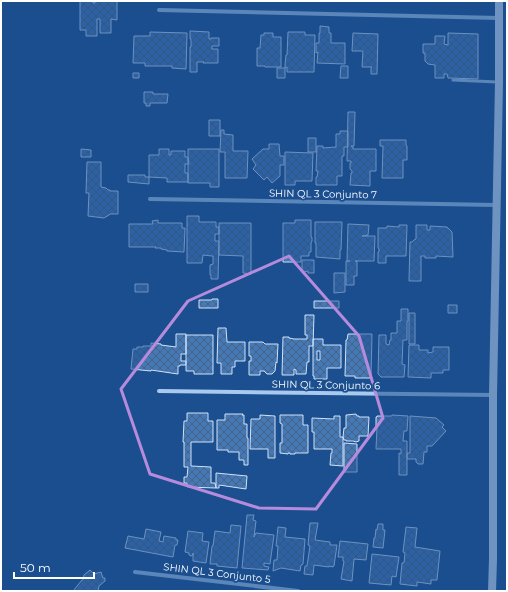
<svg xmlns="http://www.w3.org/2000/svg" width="508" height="592" font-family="Montserrat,sans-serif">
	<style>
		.building { fill: url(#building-cross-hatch); stroke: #cfe3fa; fill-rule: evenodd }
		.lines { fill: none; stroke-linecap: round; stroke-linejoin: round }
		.lane { stroke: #a9c9ee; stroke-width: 3 }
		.street { stroke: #a9c9ee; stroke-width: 4 }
		.secondary { stroke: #d6e6fa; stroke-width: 8 }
		.marked { fill: none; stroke: #b68bdc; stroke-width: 3; stroke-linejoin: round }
		.labels { text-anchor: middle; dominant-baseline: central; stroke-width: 4; stroke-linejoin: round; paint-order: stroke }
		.street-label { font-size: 10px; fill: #fff; stroke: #1b4f8f }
	</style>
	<defs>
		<pattern id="building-cross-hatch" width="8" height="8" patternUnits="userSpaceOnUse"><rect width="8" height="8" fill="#4478b7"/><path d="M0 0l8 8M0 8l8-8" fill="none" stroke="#486282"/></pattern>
	</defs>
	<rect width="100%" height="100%" fill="#1b4f8f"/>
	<path class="building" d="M80,1H93V3H95V1H117V20L111,19V33H100V19H97V36H86V30H80Z
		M320,26L329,27V33H331V43H345V64L317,63L318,52L316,53V43H319V33H320Z
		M190,31L209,32V39H211V38H219V46H212V49H218V63H203L204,62H197V72H190V47H191V39H190Z
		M150,32L187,33L186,69L172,68V66H145V63H133L134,36H150Z
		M288,32H305V35H315L314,72H287V67L285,68V65L286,55H287Z
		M264,33H273V37H281V67H265V66H257V48H260L261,35H264Z
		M353,33L378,34L377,74H371V68L372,67H362L363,51H352Z
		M448,33L478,34V79L448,78L447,74H444V78H435V65L428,64L425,61V53H423V44H435V36H445L444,44L448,45Z
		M341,66H348V78H340Z
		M277,68H285V78H277Z
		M133,73H139V78H133Z
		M144,92H153V94H168L167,103H150V106H146V103H144Z
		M348,112H355L354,146H351L353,147V149H376V171H370V186L350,185L351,173H352V171L350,169V163H351V161H347Z
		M209,120H220V136H209Z
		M221,130H224V134L233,135V151H248L247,178H225V152H220Z
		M340,131H348V147H344V156H342V176H337V185H316V177H317L318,171H316L317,146H323V148L336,147V134H340Z
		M308,138H316V152H308Z
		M380,140H406V145L407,146V160H403V178H382L383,146H380Z
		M269,144H279L280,156H284V165H280V176L272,183L267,177L264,180L253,169L256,165L252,159L263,149H269Z
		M81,149L91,150V157H81Z
		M159,149H169V155H171V151H185V157H188L189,164H185V173H188V182H167V178L149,177V155H159Z
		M188,149H219V187H210V183H188Z
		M285,152L313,153L312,181H295V185H285Z
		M87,162H101V187L106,188L108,190H110V191H118V214H110L109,215L104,218L88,216L89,193H86Z
		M128,175H145V177H149V184L128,182Z
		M187,216H199V222H216V227H219V234H215V241H219L218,279H211V275H210V265L213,264V256H212L203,255L202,263H187Z
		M158,220V223H182V228H185L184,252L167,251V250L161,249V248H155L156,247H129V224H153L152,221Z
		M295,220H311V236L312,238V241L311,243V252H309V256H301V262H283V223H295Z
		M315,222H342L341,250H340V259L316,257V243H315Z
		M219,223H251V274L243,273V256L219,255Z
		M348,224L369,225L368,235L362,236H375L374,261H355H357V276H354V285H346V261H350H347Z
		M399,225H407L406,256H386V263H378V252H379V249L378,248V228H387V226L399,227Z
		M416,225H427V230H430V226L447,227L452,232L453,257L436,256V258H425V256H421V281H409L410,242H412L414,240L416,239Z
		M302,260H314V273H308V271L302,272Z
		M334,273H345V292L334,293Z
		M135,284H148V292H135Z
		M212,299H218V308H199V300H212Z
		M314,301H339V308H314Z
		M448,305H457V313H448Z
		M401,309H408V321H407V340H403L402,364L405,365L404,377H381L378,374L379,335H386V344L389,345L390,340H391V333H397V321H401Z
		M409,313H415V344H409Z
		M305,315H314L313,346H309V362H307L306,374H296V370L294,369V375H282L283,337H289V338L294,339H307V335H305Z
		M218,328H226L227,342H245V361H235V367H232V374H221V363H217Z
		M176,334H186V354H181V361H186V365H180V366H178V374L151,370V371L131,369L133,349H137V347H143V346H151V343L161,344V345L176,347Z
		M348,334H372L371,376L370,378H355V376H345L346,340H347Z
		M186,335H213V374H194V371H186Z
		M313,339H323V345H341V368H327V379H314V376H313ZM317,351H320V360H317Z
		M249,342H263L265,344H278L277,363L276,362L275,371L272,374H267L264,371H260V375H249V361H251V356H249Z
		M409,345H419V350H428V353L433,352V347H449V370H443V373H431V378L408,377Z
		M187,413H208V421H213V442H191V466L211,467V483H215L216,488L187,487V483H184V477H187L188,467H184V442H183L184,421H187Z
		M225,414H243L242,415H244V424H247V438H248V465H244V460H239V452H228V450H217V420H225Z
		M356,414L357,416H359V417H369L368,436H359V441L356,442L353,441H346V440H344L343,437L344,428H346V415Z
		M260,415L275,416V458H268V449H250L251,419H260Z
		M280,415H303V425H308V453H295V454H290V453H288V454L280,453V443H282V424L280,423Z
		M392,415L408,416L407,431H404L403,441H407V475H399V453L401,454V449H376L377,427H376V417H377V416H392Z
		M334,416H340V437H343V466L330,465L331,453H332V449H314V432H312V418L334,419Z
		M410,416L436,418L444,425L442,427L446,431L432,446H427V452H424L423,464H418L416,462V459H407V453H410Z
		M344,443L357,444V472H344Z
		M216,473L247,476L246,489L219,485V488H216Z
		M247,515H254L253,520L256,521L254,537L256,533L274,535L270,564L264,563V566L269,567L268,570L242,568Z
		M310,523H318L315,540L330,542V545H337L334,566H333V567L329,566V567L314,565L313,575L304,574L305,566H307L310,546L308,545Z
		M378,524H383V530H385L383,548L373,547L374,538H375L376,529L377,530Z
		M231,525L241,526L237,568L217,566V564H210L212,546H213L215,531L230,533Z
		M278,527L286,528L285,537L305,539L303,564L302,565H301L300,571L281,568L273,571L274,560H277L278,546H276Z
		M406,527L417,528L415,547L440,551L437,580H431V584L417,582V586L400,584L402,563H404L405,553L403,552Z
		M146,529L161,532L159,541L163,542L164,536L176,538V540H178L177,545H175L173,557L125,548L128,536L144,539Z
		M188,531L203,533L202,541L209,542L206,563L193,561V553V555L191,556L189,555V553L185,552Z
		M340,541L368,544L366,560L354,559L352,581L341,579L344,561H343V557H338Z
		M372,554L399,557L396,577L392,576L391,585L369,583Z
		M90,570L94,574L101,572L103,578H105V581L99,586L98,591H73L82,580H83L84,575Z"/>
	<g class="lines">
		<path class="lane" d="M453,80L497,82"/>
		<path class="street" d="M159,10L499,18
			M150,199L496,205
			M159,391L493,395
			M135,572L298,591"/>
		<path class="secondary" d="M492,591L493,559V395L499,82V1"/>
	</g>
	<path d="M0 0H508V592H0ZM289,256L359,336L383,418L316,509L259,508L150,474L121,389L188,301Z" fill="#1b4f8f" fill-opacity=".55" fill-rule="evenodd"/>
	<path class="marked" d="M289,256L359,336L383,418L316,509L259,508L150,474L121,389L188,301Z"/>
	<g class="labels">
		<g class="street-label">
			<text transform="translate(323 194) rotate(1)">SHIN QL 3 Conjunto 7</text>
			<text transform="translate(326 385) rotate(1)">SHIN QL 3 Conjunto 6</text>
			<text transform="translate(217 573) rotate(7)">SHIN QL 3 Conjunto 5</text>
		</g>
	</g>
	<rect width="508" height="592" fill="none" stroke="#ffffff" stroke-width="4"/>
	<path d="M14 572v6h80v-6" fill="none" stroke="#ffffff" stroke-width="2"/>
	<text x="20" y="572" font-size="12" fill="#ffffff" stroke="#1b4f8f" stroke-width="3" paint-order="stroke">50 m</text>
</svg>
